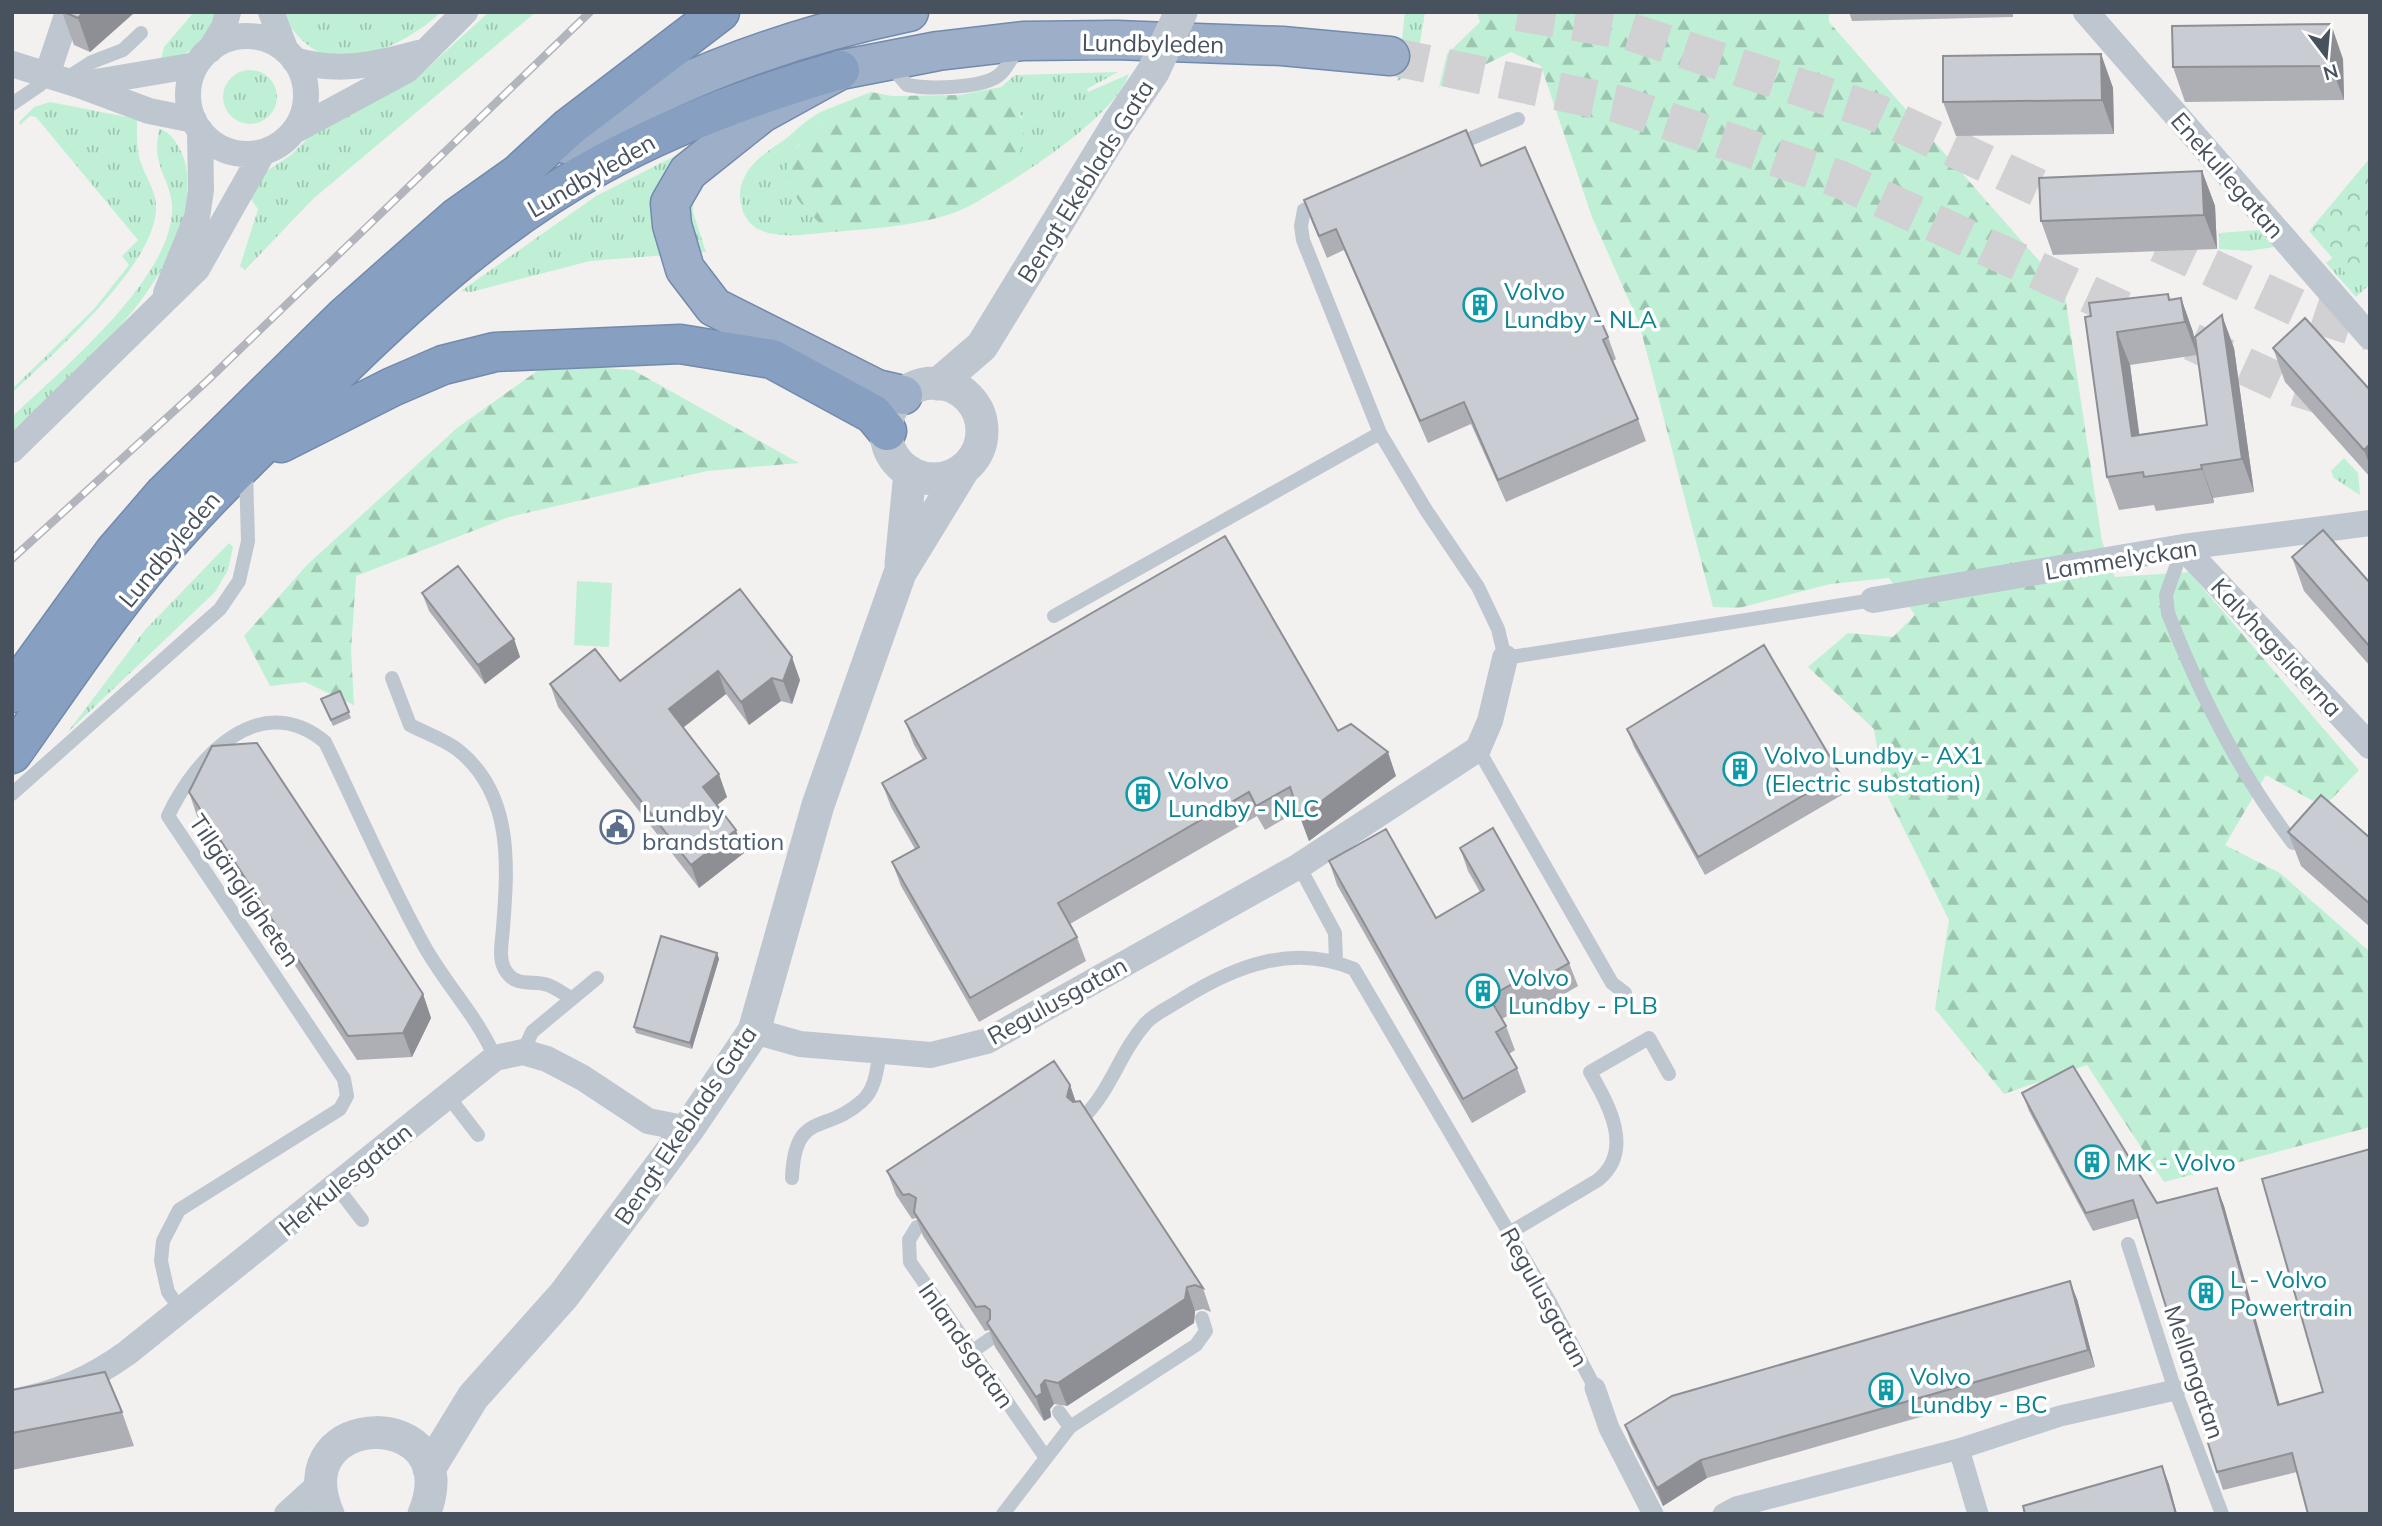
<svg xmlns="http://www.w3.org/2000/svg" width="2382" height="1526" font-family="Mulish,sans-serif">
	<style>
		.grass { fill: url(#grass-tufts) }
		.forest { fill: url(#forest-firs) }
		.park { fill: url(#park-crowns) }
		.pitch { fill: #bff0d5 }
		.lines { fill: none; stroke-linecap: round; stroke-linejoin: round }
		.trunk-tunnel { stroke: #d1d0d3; stroke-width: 38; stroke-dasharray: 38 19; stroke-linecap: butt }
		.trunk-casing { stroke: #728aac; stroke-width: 41 }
		.motorway-casing { stroke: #728aac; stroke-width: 41 }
		.service { stroke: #bec7cf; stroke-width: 14 }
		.pedestrian { stroke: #bec7cf; stroke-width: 21 }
		.minor { stroke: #bec7cf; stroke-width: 26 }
		.tertiary { stroke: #bec7cf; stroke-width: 33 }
		.trunk { stroke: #9caec8; stroke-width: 38 }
		.motorway { stroke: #879fc0; stroke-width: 38 }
		.rail-casing { stroke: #b2b5bb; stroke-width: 8 }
		.rail { stroke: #fff; stroke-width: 5; stroke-dasharray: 16; stroke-linecap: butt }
		.tertiary-bridge { stroke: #bec7cf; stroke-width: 33 }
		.wall { fill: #aeafb5 }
		.shaded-wall { fill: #8d8f94 }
		.building { fill: #caccd3; stroke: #8d8f94; stroke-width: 2 }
		.labels { text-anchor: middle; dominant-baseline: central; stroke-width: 7; stroke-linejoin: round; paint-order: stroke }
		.street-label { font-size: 24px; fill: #48525e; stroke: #fff }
		.culture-label { font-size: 24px; fill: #0d838f; stroke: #fff; text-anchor: start }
		.service-label { font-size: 24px; fill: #4e5e75; stroke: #fff; text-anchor: start }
	</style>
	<defs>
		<pattern id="grass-tufts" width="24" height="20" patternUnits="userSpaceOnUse" patternTransform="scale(1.75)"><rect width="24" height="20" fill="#bff0d5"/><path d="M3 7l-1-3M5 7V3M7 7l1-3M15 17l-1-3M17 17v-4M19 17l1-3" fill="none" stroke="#9dc5b0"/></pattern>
		<pattern id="forest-firs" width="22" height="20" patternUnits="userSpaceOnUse" patternTransform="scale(1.75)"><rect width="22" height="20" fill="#bff0d5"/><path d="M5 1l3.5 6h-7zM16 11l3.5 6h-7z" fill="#9dc5b0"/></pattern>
		<pattern id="park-crowns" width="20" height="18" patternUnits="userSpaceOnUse" patternTransform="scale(1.75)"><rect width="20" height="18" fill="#bff0d5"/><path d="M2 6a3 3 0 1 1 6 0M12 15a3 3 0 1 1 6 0" fill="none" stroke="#9dc5b0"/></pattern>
	</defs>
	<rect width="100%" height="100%" fill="#f3f0f0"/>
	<path class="grass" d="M194,12H219C203,42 191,54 159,67L164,47Z
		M281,12H441C414,38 367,63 328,55C308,51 290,29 281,12Z
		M489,12H536L313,199L245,270L240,266L258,209L248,195L262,174L291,155L316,130L424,71Z
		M1405,12H1425L1415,74L1397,81Z
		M223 97a27 27 0 1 1 54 0a27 27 0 1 1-54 0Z
		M1118,72L1087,89L1088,92L1129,74C1114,118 1018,178 978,201L989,192L1022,117L1001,87L1015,75Z
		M50,102L137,119C137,136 136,150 142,166C148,181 157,193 156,211C152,268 53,354 12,393V389L94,309L129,265L122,256L138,240L36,117L30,116L20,125L19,122L34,107Z
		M833,107L829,117L797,147L789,183L801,204L830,232C800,235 748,245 741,204C738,190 742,179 750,168C760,155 775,147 788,137C802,125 814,113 833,107Z
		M730,128L694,190L693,212L706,252L590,261L471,292L461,291L596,196Z
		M159,129C173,132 183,152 186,166C202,269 80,369 12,431V417C60,371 169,281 172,212C174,189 158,172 157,150C157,143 158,135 159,129Z
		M2259,230L2274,247L2249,251L2219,249V233Z
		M2338,254L2370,261V284L2356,297L2326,263Z
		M2344,458L2358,473L2360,495L2334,478L2331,471Z
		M229,543L233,547L228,570L215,592L67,733L145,630Z"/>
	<path class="forest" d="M1477,12H1829V22L2064,289L2102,541L2115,577L2189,572L2359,770L2324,807L2266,775L2225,845L2280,873L2370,952V1127L2164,1182L2087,1065L2004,1094L1935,1009L1949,920L1884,789L1874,729L1808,667L1848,633L1893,637L1915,615L1889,578L1830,584L1739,608L1713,607L1639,323L1592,217L1541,66L1511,52L1439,87L1447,54L1480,22Z
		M1001,87C1024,113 1034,139 1010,167C1000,179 990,194 977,202C939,225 873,229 830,232C797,203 766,174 809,135C818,127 829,120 833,107L871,92L892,96L960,95Z
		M547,364L633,370L799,463L707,471L509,517L356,576L351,651L354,705L305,682L270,686L244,636L307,565L457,428Z"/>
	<path class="park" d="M2370,158V270L2354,283L2309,231Z"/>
	<path class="pitch" d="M577,581L612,583L609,647L574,645Z"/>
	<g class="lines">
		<path class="trunk-tunnel" d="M1518,12L1628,31L1875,112L2300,309L2370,332
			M1390,56L1618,104L1839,179L2279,382L2370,411"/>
		<defs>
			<path id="trunk" d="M566,144C671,80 789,37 909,12
				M903,395L877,389L714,307L685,269L672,225L670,203L688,172L762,113L840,70L938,51L1023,41L1116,40L1282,46L1390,56"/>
			<path id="motorway" d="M281,443L392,387L443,365L495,352L680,344L772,359L873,414L887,431
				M12,693L114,552L165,493L344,317L456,218L518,174L568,128L720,12
				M12,754C66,678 118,598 181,529C231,473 287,422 341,369C419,293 503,218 600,165C677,123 756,94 840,70"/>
		</defs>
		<use href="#trunk" class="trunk-casing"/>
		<use href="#motorway" class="motorway-casing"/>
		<path class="service" d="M889,64L907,85C928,89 982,89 999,75C1007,69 1012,56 1018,48
			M64,80L92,62L123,50L141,33
			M12,104L40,85L47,75
			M1455,145L1518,119
			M1324,201L1304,210L1301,226L1303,240L1380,433L1426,510L1478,587L1498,629L1505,658L1873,600
			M2183,547L2166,595L2168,613C2200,695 2239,773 2293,843
			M1054,616L1380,433
			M392,678L410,725C425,733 444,739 458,750C513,794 508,864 503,928C502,943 497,962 508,974C518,987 535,980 548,985C556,988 564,994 571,998
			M1478,749L1612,983L1625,993
			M12,794L220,609L239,581L248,541L246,472
			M1299,866L1335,933L1336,962
			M523,1052L532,1032L597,978
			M448,1096L478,1135
			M1084,1117C1112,1088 1120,1052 1146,1023C1155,1013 1170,1007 1182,999C1235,966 1293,943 1354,969L1551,1304L1595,1388
			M792,1178C795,1109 825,1135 862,1101C876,1089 877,1068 880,1051
			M336,1186L362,1220
			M917,1227L909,1240L910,1262L1046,1458
			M1509,1233L1598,1180C1635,1150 1608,1104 1590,1072L1649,1038L1669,1074
			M2128,1244L2175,1390L2222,1514
			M181,1310L168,1292L161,1261L163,1241L179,1210L340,1109L347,1096L344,1079L168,816C196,757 260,688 325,742C357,808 386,876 421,940C442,981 478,1016 495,1058
			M973,1351L990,1339
			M1059,1412L1070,1427
			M1003,1514L1070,1427L1196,1345L1206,1331L1202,1318"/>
		<path class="pedestrian" d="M1595,1388L1609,1428L1653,1514
			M1959,1449L1978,1514
			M1723,1514L1736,1507L1959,1449L2060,1416L2175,1390"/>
		<path class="minor" d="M271,12L286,51
			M2086,12L2370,337
			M188 95a59 59 0 1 1 118 0a59 59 0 1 1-118 0Z
			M210,50L224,27L228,12
			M294,60C338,73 374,65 418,53
			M12,64L79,85L149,111L194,120
			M47,75L68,12
			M84,84L196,65
			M294,131L407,70L465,12
			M166,293L197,217L201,190L200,130
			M12,450L197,269L263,152
			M2183,547L2370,746
			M1873,600L2183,547L2370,523
			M754,1031L800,1044L931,1055L987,1041L1299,866L1478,749L1490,721L1505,658
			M12,1402C56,1394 91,1379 127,1353L495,1058L523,1052L547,1059L583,1078L648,1121L688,1129
			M287,1514L321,1483"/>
		<path class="tertiary" d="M886 431a48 48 0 1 1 96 0a48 48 0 1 1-96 0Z
			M938,384L982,346L1119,122
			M901,564L910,472
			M429,1469L473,1397L564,1295L688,1129L754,1031L818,805L900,573L963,470
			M328,1514C282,1407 469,1404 424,1514"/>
		<use href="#trunk" class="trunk"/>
		<use href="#motorway" class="motorway"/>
		<defs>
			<path id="rail" d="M12,559L207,381L590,12"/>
		</defs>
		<use href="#rail" class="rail-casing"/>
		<use href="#rail" class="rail"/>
		<path class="tertiary-bridge" d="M1119,122L1153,72L1181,12"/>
	</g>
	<path class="wall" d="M62,12H135L90,52L74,45Z
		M1849,12H2013V17L1852,21Z
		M2101,54L2113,88L2114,134L1956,136L1943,102Z
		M2343,59L2344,100L2185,102L2173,67Z
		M1481,166L1608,337L1616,359L1613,361L1638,419L1646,441L1506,502L1471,424L1428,443L1344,250L1327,258L1312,222L1304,200Z
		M2202,171L2215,206L2217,249L2053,255L2041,221Z
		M2168,294L2171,300L2181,298L2193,332L2197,355L2130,365L2139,435L2207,425L2234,348L2254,492L2213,498L2214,503L2156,511L2154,505L2119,510L2107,477L2091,316Z
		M2273,348L2370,390V477L2285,382Z
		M2292,557L2370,583V666L2304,591Z
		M740,589L800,680L792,704L781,701L749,725L726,694L683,728L727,797L717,805L744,853L699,888L558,707L550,684L620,681Z
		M422,593L514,639L520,657L485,684L429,611Z
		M340,691L351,718L333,726L323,705Z
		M905,721L1338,731L1396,776L1309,841L1298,811L1265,830L1257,816L1070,924L1077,937L1086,961L979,1022L901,886L892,862L915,849L891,807L882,783L923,760L914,745Z
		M1627,729L1840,774L1847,792L1705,875L1634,747Z
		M189,792L423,994L431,1018L412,1057L357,1060L197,816Z
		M2288,832L2370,838V927L2301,866Z
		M1460,848L1569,963L1578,986L1546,1005L1541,997L1502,1019L1506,1026L1515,1050L1509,1054L1517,1068L1526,1092L1472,1123L1337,885L1329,861L1436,918L1480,892L1468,871Z
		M717,953L719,959L692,1049L636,1033L634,1027Z
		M1070,1085L1076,1102L1203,1288L1211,1312L1203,1309L1195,1311L1194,1323L1067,1406L1054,1404L1050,1409L1051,1417L1044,1421L995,1347L989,1330L985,1331L923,1236L916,1218L912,1219L896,1195L887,1171Z
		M2022,1093L2157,1203L2217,1188L2224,1206L2279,1404L2370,1514L2297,1472L2223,1490L2217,1472L2139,1218L2093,1231L2029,1111Z
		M2077,1299L2095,1367L1707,1478L1663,1506L1631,1443L1625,1425Z
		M12,1390L122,1412L134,1446L12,1470Z"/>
	<path class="shaded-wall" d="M84,12H135L90,52L78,18Z
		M2331,24L2343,59L2344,100L2331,66Z
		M2101,54L2113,88L2114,134L2102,100Z
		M2202,171L2215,206L2217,249L2204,215Z
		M2181,298L2193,332L2197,355L2185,322Z
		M2222,315L2234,348L2254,492L2242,459Z
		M2117,332L2130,365L2144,469L2132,436Z
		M2370,444V466L2364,450Z
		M2201,465L2213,498L2214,503L2202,469Z
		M514,639L520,657L485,684L478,665Z
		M792,657L800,680L792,704L783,681Z
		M718,671L726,694L677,732L669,709Z
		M772,678L781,701L749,725L741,702Z
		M1388,752L1396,776L1309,841L1300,817Z
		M719,774L727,797L711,810L703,787Z
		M736,830L744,853L699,888L691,865Z
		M717,953L719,959L692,1049L690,1043Z
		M423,994L431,1018L412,1057L403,1033Z
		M1070,1085L1078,1109L1067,1097Z
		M2217,1188L2224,1206L2285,1423L2278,1405Z
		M2070,1281L2077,1299L2095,1367L2088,1350Z
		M1187,1287L1195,1311L1194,1323L1067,1406L1058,1383Z
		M1045,1380L1054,1404L1050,1409L1051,1417L1044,1421L1036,1397L1041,1385Z
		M1701,1460L1707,1478L1663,1506L1657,1488Z
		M2162,1466L2169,1484L2177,1514H2176Z"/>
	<path class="building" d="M64,12H84L78,18Z
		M2331,24V66L2173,67L2172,26Z
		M2101,54L2102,100L1943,102V56Z
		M1466,130L1481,166L1525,147L1608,337L1603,340L1638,419L1498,480L1464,402L1420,421L1336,229L1319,236L1304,200Z
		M2202,171L2204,215L2041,221L2039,178Z
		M2168,294L2169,300L2181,298L2185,322L2117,332L2132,436L2207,425L2195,337L2222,315L2242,459L2201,465L2202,469L2144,477L2143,472L2107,477L2085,317L2091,316L2089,303Z
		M2305,318L2370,390V444L2364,450L2273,348Z
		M2323,530L2370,583V647L2292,557Z
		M1225,536L1338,731L1351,724L1388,752L1300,817L1290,787L1256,806L1249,792L1058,903L1077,937L970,998L892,862L919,847L882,783L926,758L905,721Z
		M458,566L514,639L478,665L422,593Z
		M740,589L792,657L783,681L772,678L741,702L718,671L669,709L719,774L703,787L736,830L691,865L550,684L595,649L620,681Z
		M1764,645L1840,774L1698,857L1627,729Z
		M340,691L349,712L331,720L321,699Z
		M257,743L423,994L403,1033L348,1036L189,792L212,746Z
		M2321,795L2370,838V904L2288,832Z
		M1493,828L1569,963L1537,981L1532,973L1489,997L1506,1026L1496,1032L1517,1068L1463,1099L1329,861L1386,829L1436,918L1484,890L1460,848Z
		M661,936L717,953L690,1043L634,1027Z
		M1054,1061L1070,1085L1067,1097L1073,1102L1080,1101L1203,1288L1195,1285L1187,1287L1185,1299L1058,1383L1045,1380L1041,1385L1042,1393L1036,1397L987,1323L990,1319V1310L985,1306L976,1307L914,1212L916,1198L909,1194L903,1195L887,1171Z
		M2073,1066L2157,1203L2217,1188L2278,1405L2323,1392L2262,1179L2370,1149V1514H2308L2292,1453L2217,1472L2133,1200L2086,1213L2022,1093Z
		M2070,1281L2088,1350L1701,1460L1657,1488L1625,1425L1672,1396Z
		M105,1372L122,1412L12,1433V1390Z
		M2162,1466L2176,1514H2025L2023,1506Z"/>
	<defs>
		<symbol id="building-ring" viewBox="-11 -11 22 22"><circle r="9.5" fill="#fff" stroke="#0f9aa8" stroke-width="1.5"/><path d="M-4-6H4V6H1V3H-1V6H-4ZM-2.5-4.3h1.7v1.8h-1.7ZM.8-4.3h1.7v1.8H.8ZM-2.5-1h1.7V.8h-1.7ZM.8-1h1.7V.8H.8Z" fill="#0f9aa8"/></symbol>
		<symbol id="civic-ring" viewBox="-11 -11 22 22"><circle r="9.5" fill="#fff" stroke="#5c6f8a" stroke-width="1.5"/><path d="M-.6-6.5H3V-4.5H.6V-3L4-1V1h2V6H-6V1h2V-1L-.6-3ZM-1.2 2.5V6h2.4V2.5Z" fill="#5c6f8a"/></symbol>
	</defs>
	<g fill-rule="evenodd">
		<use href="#building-ring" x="1461" y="286" width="38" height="38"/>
		<use href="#building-ring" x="1721" y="750" width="38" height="38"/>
		<use href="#building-ring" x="1124" y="775" width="38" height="38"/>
		<use href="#civic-ring" x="598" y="808" width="38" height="38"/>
		<use href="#building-ring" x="1464" y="972" width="38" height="38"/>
		<use href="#building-ring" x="2073" y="1143" width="38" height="38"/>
		<use href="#building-ring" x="2187" y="1274" width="38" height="38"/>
		<use href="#building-ring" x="1867" y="1371" width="38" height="38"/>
	</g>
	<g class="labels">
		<g class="street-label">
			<text transform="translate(1153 43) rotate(1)">Lundbyleden</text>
			<text transform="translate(591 175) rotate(-30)">Lundbyleden</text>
			<text transform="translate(2228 175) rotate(49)">Enekullegatan</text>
			<text transform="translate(1085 181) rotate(-58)">Bengt Ekeblads Gata</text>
			<text transform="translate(169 549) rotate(-50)">Lundbyleden</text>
			<text transform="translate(2121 559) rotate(-9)">Lammelyckan</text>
			<text transform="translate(2277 647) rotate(47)">Kalvhagsliderna</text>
			<text transform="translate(245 890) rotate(56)">Tillgängligheten</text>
			<text transform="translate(1057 1000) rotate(-29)">Regulusgatan</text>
			<text transform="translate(685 1125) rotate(-56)">Bengt Ekeblads Gata</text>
			<text transform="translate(345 1179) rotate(-39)">Herkulesgatan</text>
			<text transform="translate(1545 1297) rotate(61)">Regulusgatan</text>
			<text transform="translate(967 1345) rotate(55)">Inlandsgatan</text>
			<text transform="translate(2195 1372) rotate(71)">Mellangatan</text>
		</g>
		<g class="culture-label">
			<text x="1504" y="291">Volvo<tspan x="1504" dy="28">Lundby - NLA</tspan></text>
			<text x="1764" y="755">Volvo Lundby - AX1<tspan x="1764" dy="28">(Electric substation)</tspan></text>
			<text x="1168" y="780">Volvo<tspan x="1168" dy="28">Lundby - NLC</tspan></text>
			<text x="1508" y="977">Volvo<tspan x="1508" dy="28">Lundby - PLB</tspan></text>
			<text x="2116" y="1162">MK - Volvo</text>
			<text x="2230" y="1279">L - Volvo<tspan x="2230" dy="28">Powertrain</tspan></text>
			<text x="1910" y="1376">Volvo<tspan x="1910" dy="28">Lundby - BC</tspan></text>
		</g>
		<g class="service-label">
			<text x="642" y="813">Lundby<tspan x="642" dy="28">brandstation</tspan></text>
		</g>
	</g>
	<rect width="2382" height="1526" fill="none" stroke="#48525e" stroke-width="28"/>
	<g transform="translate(2326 56) rotate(164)" stroke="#ffffff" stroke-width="5" paint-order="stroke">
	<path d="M0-5L12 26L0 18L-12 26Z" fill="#48525e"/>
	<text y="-10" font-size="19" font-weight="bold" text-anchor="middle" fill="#48525e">N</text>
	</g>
</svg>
